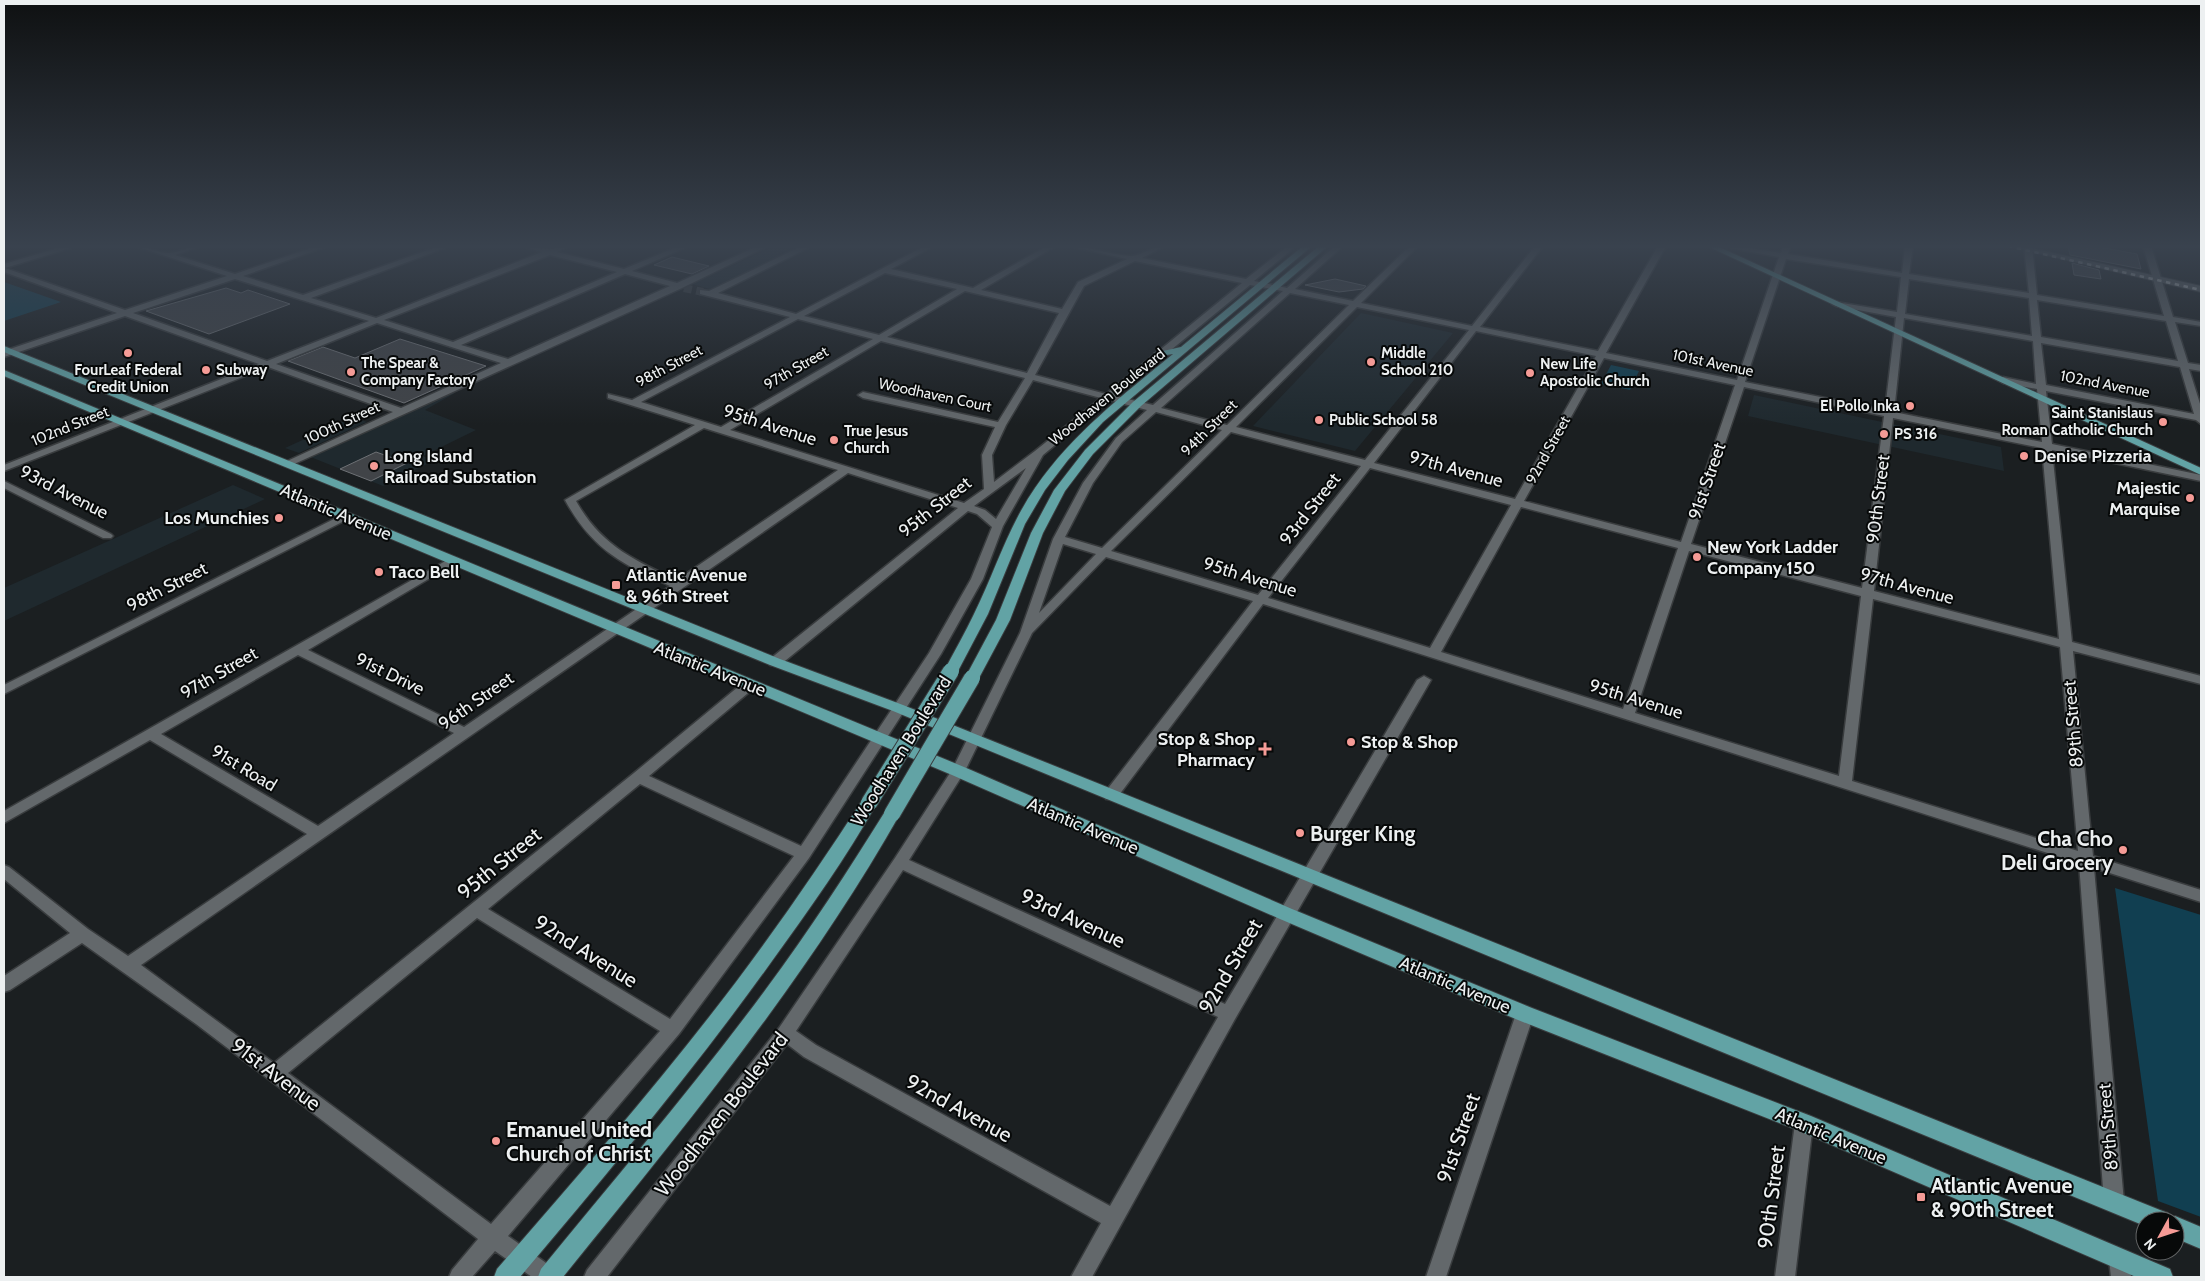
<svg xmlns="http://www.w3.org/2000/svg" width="2205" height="1281" font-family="Cabin,sans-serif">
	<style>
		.built { fill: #1f292e }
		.green { fill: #113f51 }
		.building { fill: #414448; stroke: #6e7175 }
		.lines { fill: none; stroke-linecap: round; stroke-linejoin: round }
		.minor-tunnel { stroke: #3a3e40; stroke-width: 8; stroke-dasharray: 8 4.5; stroke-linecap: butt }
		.minor-casing { stroke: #393c3e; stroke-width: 3 }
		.tertiary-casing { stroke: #393c3e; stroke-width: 2 }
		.primary-casing { stroke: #393c3e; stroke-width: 2 }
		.minor { fill: #63686b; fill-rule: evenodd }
		.tertiary { fill: #63686b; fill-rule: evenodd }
		.primary { fill: #62a3a5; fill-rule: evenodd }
		.rail { stroke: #c8cccd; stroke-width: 2.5; stroke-dasharray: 4.5 4.5; stroke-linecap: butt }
		.primary-bridge-casing { stroke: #393c3e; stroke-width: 18; stroke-linecap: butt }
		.primary-bridge { stroke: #62a3a5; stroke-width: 16 }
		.poi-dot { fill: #f59b96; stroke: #070909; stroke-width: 2 }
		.labels { text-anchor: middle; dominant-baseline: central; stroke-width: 4; stroke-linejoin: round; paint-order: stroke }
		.far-poi-label { font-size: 15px; font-weight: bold; fill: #edf0f1; stroke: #070909; text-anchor: start }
		.far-street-label { font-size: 15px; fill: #edf0f1; stroke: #070909 }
		.street-label { font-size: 18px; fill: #edf0f1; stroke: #070909 }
		.poi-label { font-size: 18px; font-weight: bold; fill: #edf0f1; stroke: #070909; text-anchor: start }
		.near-poi-label { font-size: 21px; font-weight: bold; fill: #edf0f1; stroke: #070909; text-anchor: start }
		.near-street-label { font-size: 21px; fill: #edf0f1; stroke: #070909 }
	</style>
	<rect width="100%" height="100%" fill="#1b1f21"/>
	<path class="built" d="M775,246H795L778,254L782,255L710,289L692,284Z
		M1361,313L1453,333L1355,451L1253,426Z
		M449,391L455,393L425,410L476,430L423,456L433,461L383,486L308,456Z
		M1754,395L2001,447L2004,471L1748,416Z
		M353,417L367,422L299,453L285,448Z
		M233,485L265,499L4,621V588Z"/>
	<path class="green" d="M4,282L61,302L4,321Z
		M1611,365L1639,371L1630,390L1601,384Z
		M2115,888L2201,915V1217L2158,1201Z"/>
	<path class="building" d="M2068,246H2094L2137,254L2141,269L2070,255Z
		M672,257L709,266L692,274L654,265Z
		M2072,263L2099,270L2101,279L2074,275Z
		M1335,279L1366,286L1363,289L1339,292L1305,285Z
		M226,288L241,293L248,290L290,304L209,334L146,311Z
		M400,339L486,366L404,403L288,361L323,347L355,358Z
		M376,452L407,463L371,481L340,469Z"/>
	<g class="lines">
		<path class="minor-tunnel" d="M684,288L703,292"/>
		<defs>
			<path id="minor" d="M65,246H77L5,268L125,310L227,276L135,246C147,246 158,253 168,253C178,253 189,246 201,246L175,255L235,274L317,246H328L243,276L303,295L439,246H450L311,298L376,318L542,252L522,246C531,246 539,249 548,249C554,250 561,246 569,246L557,252L624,269L679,246H689L632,271L677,283L758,246H768L682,288L292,465L288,466L283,463L393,412L268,367L4,471V465L259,364L125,316L4,357V351L117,313L4,272V264ZM550,255L617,272L453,342L384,320ZM625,274L670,286L508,359L461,345ZM235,279L369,321L267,361L133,313ZM377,323L501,363L401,408L276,364Z
				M802,246H812L718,293L796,314L925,246H934L891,269L973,288L1047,246H1056L981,290L1062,309L1078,282L1127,259L1069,246C1091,246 1110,255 1131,256C1141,256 1152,246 1165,246L1142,258L1246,279L1288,246H1296L1254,281L1287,288L1335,246H1343L1295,289L1353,301L1410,246H1418L1361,303L1472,326L1535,246H1543L1480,327L1598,351L1658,246H1666L1606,353L1737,380L1779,257L1719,246H1736L1781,253L1783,246H1791L1788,254L1902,273L1905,246H1913L1909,274L2029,293L2024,246H2032L2037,295L2164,316L2143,246H2151L2173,317L2201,322V326L2175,322L2188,363L2201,365V371L2189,369L2201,407V424L2196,420L2046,391L2052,444L2201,475V481L2052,450L2072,642L2201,676V684L2073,651L2093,856L2201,890V902L2094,868L2124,1202L2121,1209L2114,1212L2107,1209L2104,1202L2079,863L1263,604L1116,799H1106L1104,795L1106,791L1253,601L1106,557L1032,633L965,771L909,860L1225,1004L1417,680L1424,676L1431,680L1235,1019L1092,1277H1071L1101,1223L804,1057L787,1044L607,1277H584L587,1270L779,1028L895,858L952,770L1020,633L1053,539L1083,483L1116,438L1147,410L1109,400L1043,455L1003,526L983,579L941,654L809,858L679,1034L508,1236L556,1270L559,1277H532L495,1251L472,1277H449L452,1270L478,1239L196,1024L82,943L10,990L4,992V976L70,933L4,879V865L9,867L88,929L128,956L307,834L150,740L4,823V811L449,559L453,558L459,561L308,650L464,727L670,586C620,563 592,549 565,500L695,425L608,398V394L632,400L790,317L700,294V290L709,291ZM1786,259L1901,277L1897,312L1836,302L1832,304L1836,306L1896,317L1885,410L1745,382ZM1135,261L1242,283L1106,394L1035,375L1084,286ZM885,273L957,289L879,335L804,316ZM1909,279L2029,298L2032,336L1905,314ZM1250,285L1283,291L1153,405L1115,396ZM965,291L1059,313L1027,373L887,337ZM1290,293L1349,305L1227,425L1161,408ZM2037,300L2166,321L2178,361L2041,337ZM1357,307L1469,330L1365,460L1236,427ZM1904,318L2033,341L2036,384L2003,377L1998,380L2003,383L2037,389L2042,442L1894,412ZM798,319L873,339L721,427L641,402ZM1476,331L1596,356L1515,499L1374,463ZM881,341L1025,378L998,422L863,392L858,395L863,398L995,427L982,455L984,489L964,503L730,430ZM2041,343L2180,367L2194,414L2046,385ZM1604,358L1735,385L1681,542L1524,501ZM1033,380L1101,398L1035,451L994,482L992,455L1006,425ZM1744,387L1884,416L1862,588L1691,544ZM1156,412L1222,430L1102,548L1065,537L1093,483L1122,442ZM1893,418L2042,448L2059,639L1874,591ZM704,428L838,470L677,580C633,560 601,545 576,501ZM1231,432L1361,466L1258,595L1111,551ZM1026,468L996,519L985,510L974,506ZM1370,468L1511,505L1430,648L1268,598ZM848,473L958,508L770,659L769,662L770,665H780L968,511L977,514L992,527L971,579L929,653L801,846L649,776L754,688L756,685L749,681L744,682L634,773L274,1063L141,965ZM1521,507L1678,548L1623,709L1441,652ZM1063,544L1096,554L1039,613ZM1689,551L1861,596L1839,776L1635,713ZM1873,599L2060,647L2078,851L1852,781ZM298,655L454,733L318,826L161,734ZM640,784L794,856L670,1019L488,909ZM903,870L1218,1017L1110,1206L816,1045L796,1031ZM477,918L660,1031L491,1224L288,1073Z
				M4,481L111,534L113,536L111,538H103L4,488Z
				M346,513L350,514L351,516L350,518L4,694V685Z
				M1525,1007L1531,1009L1534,1014L1446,1277H1426L1516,1014L1519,1009Z
				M1804,1114L1811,1117L1813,1123L1795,1277H1775L1795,1123L1797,1117Z
				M2119,1249L2126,1252L2129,1259L2131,1277H2111L2109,1259L2112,1252Z"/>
			<path id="tertiary" d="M2008,246H2022L2201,286V292Z"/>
			<path id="primary" d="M1303,246H1312L1103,422L1068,460L1045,490L1025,524L988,614L958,671L956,674H946L944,671C954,652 965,633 974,614C995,572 1008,527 1035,488C1072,434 1123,395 1173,354L1154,357V353L1181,347Z
				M1319,246H1328L1141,406L1093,454L1065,491L1043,533L1010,620L979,678L977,681H967L965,678L996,620L1031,533L1054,490L1085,450L1133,402Z
				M1707,246H1717L2201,468V475Z
				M4,346L780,659L903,705L2160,1210L2168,1213L2170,1218L2175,1216L2201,1227V1249L2175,1238V1221H2145V1226L893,711L770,665L4,352Z
				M4,370L964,767L1292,909L1532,1008L1811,1116L2170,1269L2173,1277H2136L1797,1130L1518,1020L1280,919L952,775L4,376Z
				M869,797L875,799L877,803C846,858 809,910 772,961C694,1070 607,1174 520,1277H494L497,1269C579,1175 661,1081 736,982C781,922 823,861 863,799Z
				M892,808L898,810L900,814C806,980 683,1129 563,1277H538L541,1269C617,1176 695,1085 766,989C809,931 848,871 886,810Z"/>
		</defs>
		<use href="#minor" class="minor-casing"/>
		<use href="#tertiary" class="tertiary-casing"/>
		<use href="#primary" class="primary-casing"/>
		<use href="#minor" class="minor"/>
		<use href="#tertiary" class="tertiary"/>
		<use href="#primary" class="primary"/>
		<path class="rail" d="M2008,246L2201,290"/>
		<defs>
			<path id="primary-bridge" d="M869,803L951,671
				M892,814L972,678"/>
		</defs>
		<use href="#primary-bridge" class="primary-bridge-casing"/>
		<use href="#primary-bridge" class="primary-bridge"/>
	</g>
	<linearGradient id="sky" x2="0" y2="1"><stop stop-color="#0f1112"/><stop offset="0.58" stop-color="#39424e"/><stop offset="1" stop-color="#39424e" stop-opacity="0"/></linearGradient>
	<rect width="2205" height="425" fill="url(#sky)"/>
	<g class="poi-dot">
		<circle cx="128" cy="353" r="5"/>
		<circle cx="1371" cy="362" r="5"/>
		<circle cx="206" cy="370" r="5"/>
		<circle cx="351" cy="372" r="5"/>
		<circle cx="1530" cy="373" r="5"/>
		<circle cx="1910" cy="406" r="5"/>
		<circle cx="1319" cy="420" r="5"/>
		<circle cx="2163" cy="422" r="5"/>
		<circle cx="1884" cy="434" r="5"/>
		<circle cx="834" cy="440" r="5"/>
		<circle cx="2024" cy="456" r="5"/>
		<circle cx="374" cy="466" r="5"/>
		<circle cx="2190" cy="498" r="5"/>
		<circle cx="279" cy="518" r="5"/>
		<circle cx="1697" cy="557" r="5"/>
		<circle cx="379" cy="572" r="5"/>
		<rect x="611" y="580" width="10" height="10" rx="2.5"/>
		<circle cx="1351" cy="742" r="5"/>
		<path d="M1262.5 741.5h5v5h5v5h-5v5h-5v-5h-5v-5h5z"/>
		<circle cx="1300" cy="833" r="5"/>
		<circle cx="2123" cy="850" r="5"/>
		<circle cx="496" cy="1141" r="5"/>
		<rect x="1916" y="1192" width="10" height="10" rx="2.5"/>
	</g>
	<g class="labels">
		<g class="far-poi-label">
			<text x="1381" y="353">Middle<tspan x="1381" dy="17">School 210</tspan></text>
			<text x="361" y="363">The Spear &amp;<tspan x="361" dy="17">Company Factory</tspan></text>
			<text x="1540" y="364">New Life<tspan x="1540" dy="17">Apostolic Church</tspan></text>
			<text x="128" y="370" text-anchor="middle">FourLeaf Federal<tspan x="128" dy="17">Credit Union</tspan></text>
			<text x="216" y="370">Subway</text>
			<text x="1900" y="406" text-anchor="end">El Pollo Inka</text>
			<text x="2153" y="413" text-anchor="end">Saint Stanislaus<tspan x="2153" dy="17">Roman Catholic Church</tspan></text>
			<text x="1329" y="420">Public School 58</text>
			<text x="844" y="431">True Jesus<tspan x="844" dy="17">Church</tspan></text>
			<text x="1894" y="434">PS 316</text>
		</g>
		<g class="far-street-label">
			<text transform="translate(1713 363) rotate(12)">101st Avenue</text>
			<text transform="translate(669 366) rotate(-28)">98th Street</text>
			<text transform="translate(796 368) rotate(-30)">97th Street</text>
			<text transform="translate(2105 384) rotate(11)">102nd Avenue</text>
			<text transform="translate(935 395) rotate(12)">Woodhaven Court</text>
			<text transform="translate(1107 397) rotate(-39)">Woodhaven Boulevard</text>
			<text transform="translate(342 423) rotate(-25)">100th Street</text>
			<text transform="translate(70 426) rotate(-22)">102nd Street</text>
			<text transform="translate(1209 428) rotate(-45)">94th Street</text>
			<text transform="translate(1548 450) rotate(-61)">92nd Street</text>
		</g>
		<g class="street-label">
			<text transform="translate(770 425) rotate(18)">95th Avenue</text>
			<text transform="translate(1456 469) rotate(15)">97th Avenue</text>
			<text transform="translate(1707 481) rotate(-71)">91st Street</text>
			<text transform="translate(64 492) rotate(27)">93rd Avenue</text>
			<text transform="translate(1878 499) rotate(-83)">90th Street</text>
			<text transform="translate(935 507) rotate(-38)">95th Street</text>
			<text transform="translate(1310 509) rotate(-52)">93rd Street</text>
			<text transform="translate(336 512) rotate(23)">Atlantic Avenue</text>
			<text transform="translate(1250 577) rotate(17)">95th Avenue</text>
			<text transform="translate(1907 586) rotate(15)">97th Avenue</text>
			<text transform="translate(167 587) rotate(-27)">98th Street</text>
			<text transform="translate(710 669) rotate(22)">Atlantic Avenue</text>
			<text transform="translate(219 673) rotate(-30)">97th Street</text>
			<text transform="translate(390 674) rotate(26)">91st Drive</text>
			<text transform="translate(1636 699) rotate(17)">95th Avenue</text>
			<text transform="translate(476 701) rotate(-35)">96th Street</text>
			<text transform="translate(2073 724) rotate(-95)">89th Street</text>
			<text transform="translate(901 751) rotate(-58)">Woodhaven Boulevard</text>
			<text transform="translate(244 768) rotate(31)">91st Road</text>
			<text transform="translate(1083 826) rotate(23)">Atlantic Avenue</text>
			<text transform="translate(1455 985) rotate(23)">Atlantic Avenue</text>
			<text transform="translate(2108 1127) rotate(-95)">89th Street</text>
			<text transform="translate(1831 1136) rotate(23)">Atlantic Avenue</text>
		</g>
		<g class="poi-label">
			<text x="384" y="456">Long Island<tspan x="384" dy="21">Railroad Substation</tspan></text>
			<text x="2034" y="456">Denise Pizzeria</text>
			<text x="2180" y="488" text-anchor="end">Majestic<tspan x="2180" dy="21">Marquise</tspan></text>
			<text x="269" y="518" text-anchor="end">Los Munchies</text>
			<text x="1707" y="547">New York Ladder<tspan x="1707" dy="21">Company 150</tspan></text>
			<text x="389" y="572">Taco Bell</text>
			<text x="626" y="575">Atlantic Avenue<tspan x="626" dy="21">&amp; 96th Street</tspan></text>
			<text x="1255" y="739" text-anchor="end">Stop &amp; Shop<tspan x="1255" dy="21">Pharmacy</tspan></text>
			<text x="1361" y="742">Stop &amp; Shop</text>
		</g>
		<g class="near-poi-label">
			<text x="1310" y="833">Burger King</text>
			<text x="2113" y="838" text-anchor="end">Cha Cho<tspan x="2113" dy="24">Deli Grocery</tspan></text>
			<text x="506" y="1129">Emanuel United<tspan x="506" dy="24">Church of Christ</tspan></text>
			<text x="1931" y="1185">Atlantic Avenue<tspan x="1931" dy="24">&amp; 90th Street</tspan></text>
		</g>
		<g class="near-street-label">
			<text transform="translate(499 863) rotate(-39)">95th Street</text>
			<text transform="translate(1073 918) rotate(25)">93rd Avenue</text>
			<text transform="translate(586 951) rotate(32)">92nd Avenue</text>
			<text transform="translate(1230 966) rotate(-60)">92nd Street</text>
			<text transform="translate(276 1074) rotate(37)">91st Avenue</text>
			<text transform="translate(959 1108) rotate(29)">92nd Avenue</text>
			<text transform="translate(721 1114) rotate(-52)">Woodhaven Boulevard</text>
			<text transform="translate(1458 1138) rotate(-71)">91st Street</text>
			<text transform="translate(1771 1197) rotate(-83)">90th Street</text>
		</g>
	</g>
	<rect width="2205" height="1281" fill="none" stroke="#edf0f1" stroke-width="10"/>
	<g transform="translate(2160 1236) rotate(230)"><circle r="24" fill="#070909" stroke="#636566"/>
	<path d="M0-4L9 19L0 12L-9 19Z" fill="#f59b96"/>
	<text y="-8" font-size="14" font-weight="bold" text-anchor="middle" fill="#edf0f1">N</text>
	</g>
</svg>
